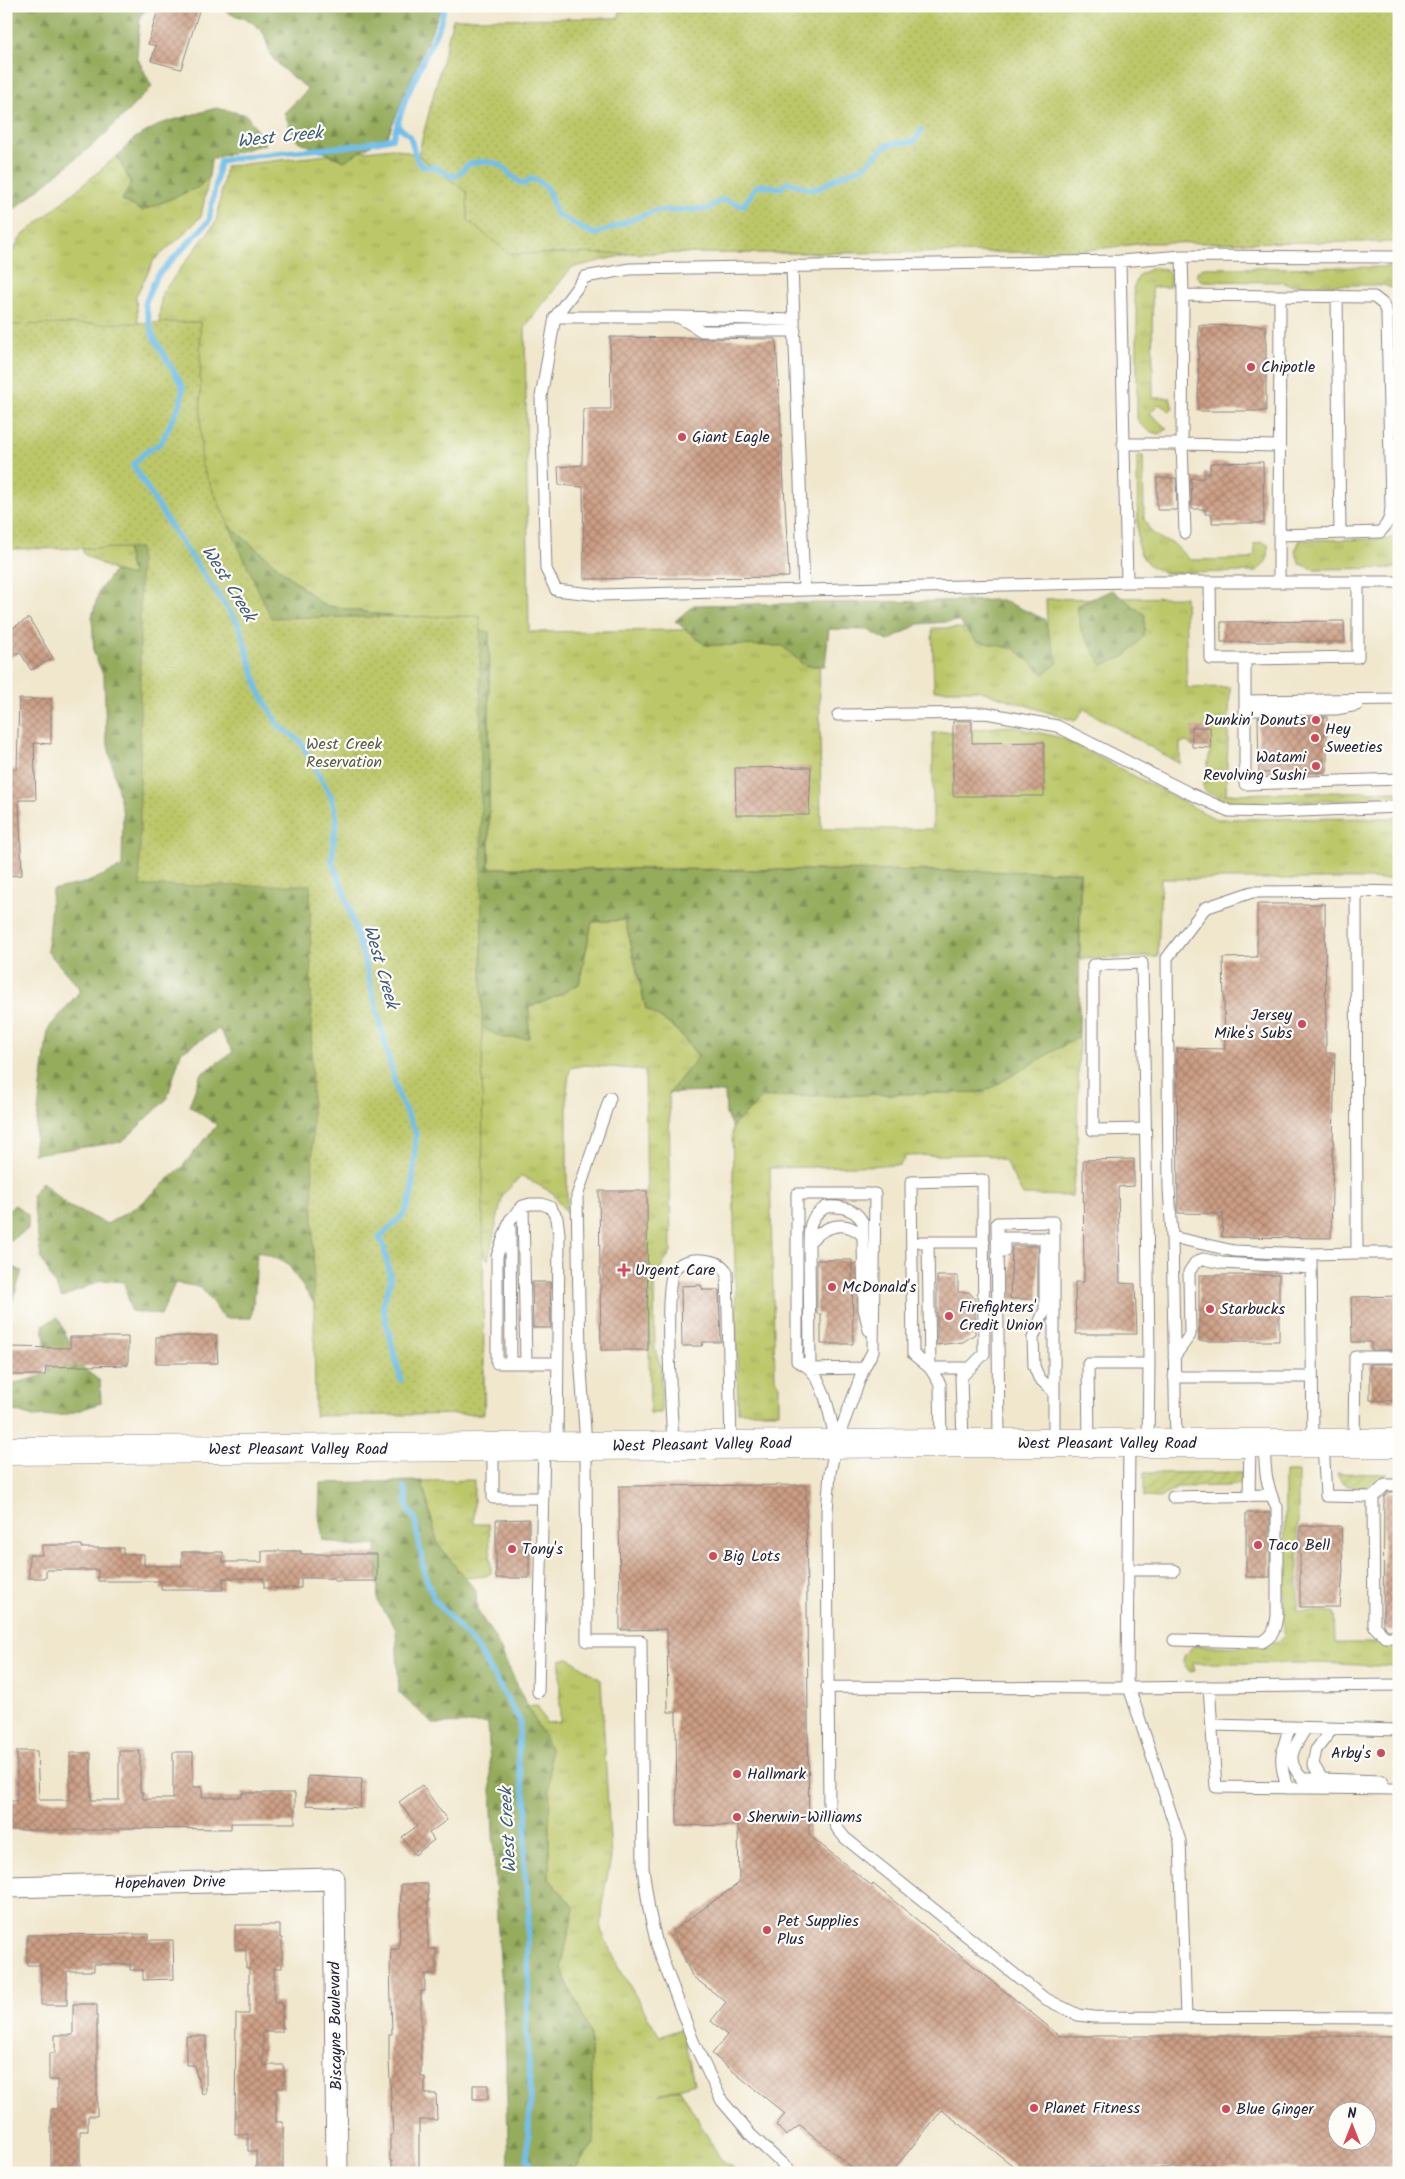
<svg xmlns="http://www.w3.org/2000/svg" width="1405" height="2179" font-family="Kalam,sans-serif">
	<style>
		.grass { fill: url(#grass-tufts); stroke: #6f7452 }
		.forest { fill: url(#forest-firs); stroke: #5c674c }
		.park { fill: url(#park-dots); stroke: #6f7452 }
		.garden { fill: url(#garden-furrows); stroke: #6f7452 }
		.lines { fill: none; stroke-linecap: round; stroke-linejoin: round }
		.stream { stroke: #71bfeb; stroke-width: 5.5 }
		.building { fill: url(#building-cross-hatch); fill-rule: evenodd }
		.lane-casing { stroke: #898484; stroke-width: 13 }
		.street-casing { stroke: #898484; stroke-width: 23 }
		.secondary-casing { stroke: #898484; stroke-width: 29 }
		.lane { stroke: #fff; stroke-width: 11 }
		.street { stroke: #fff; stroke-width: 21 }
		.secondary { stroke: #fff; stroke-width: 28 }
		.poi-dot { fill: #d1495b; stroke: #fdfcf7; stroke-width: 2 }
		.labels { text-anchor: middle; dominant-baseline: central; stroke-width: 4.5; stroke-linejoin: round; paint-order: stroke }
		.poi-label { font-size: 16px; fill: #22223b; stroke: #fdfcf7; text-anchor: start }
		.park-label { font-size: 16px; fill: #585c4b; stroke: #fdfcf7 }
		.street-label { font-size: 16px; fill: #22223b; stroke: #fdfcf7 }
		.water-label { font-size: 18px; font-style: italic; fill: #3e5979; stroke: #fdfcf7 }
	</style>
	<defs>
		<pattern id="grass-tufts" width="24" height="20" patternUnits="userSpaceOnUse" patternTransform="scale(1.25)"><rect width="24" height="20" fill="#bcc769"/><path d="M3 7l-1-3M5 7V3M7 7l1-3M15 17l-1-3M17 17v-4M19 17l1-3" fill="none" stroke="#a1ab5c"/></pattern>
		<pattern id="forest-firs" width="22" height="20" patternUnits="userSpaceOnUse" patternTransform="scale(1.25)"><rect width="22" height="20" fill="#95ac5d"/><path d="M5 1l3.5 6h-7zM16 11l3.5 6h-7z" fill="#798c4e"/></pattern>
		<pattern id="park-dots" width="8" height="8" patternUnits="userSpaceOnUse" patternTransform="scale(1.25)"><rect width="8" height="8" fill="#bcc769"/><path d="M2 2h.1M6 6h.1" fill="none" stroke="#a1ab5c" stroke-width="1.8" stroke-linecap="round"/></pattern>
		<pattern id="garden-furrows" width="10" height="10" patternUnits="userSpaceOnUse" patternTransform="scale(1.25)"><rect width="10" height="10" fill="#bcc769"/><path d="M-1 1l2-2M0 10L10 0M9 11l2-2" fill="none" stroke="#a1ab5c"/></pattern>
		<pattern id="building-cross-hatch" width="8" height="8" patternUnits="userSpaceOnUse" patternTransform="scale(1.25)"><rect width="8" height="8" fill="#cc9e84"/><path d="M0 0l8 8M0 8l8-8" fill="none" stroke="#a5806d"/></pattern>
	</defs>
	<rect width="100%" height="100%" fill="#fdfcf7"/>
	<filter id="ink" filterUnits="userSpaceOnUse"><feTurbulence type="fractalNoise" baseFrequency=".02" numOctaves="2"/><feDisplacementMap in="SourceGraphic" scale="10" xChannelSelector="R" yChannelSelector="G"/><feConvolveMatrix kernelMatrix="1 2 1 2 8 2 1 2 1" color-interpolation-filters="sRGB"/></filter>
	<filter id="wash" filterUnits="userSpaceOnUse"><feTurbulence type="fractalNoise" baseFrequency=".0096" numOctaves="4" result="noise"/><feDisplacementMap in="SourceGraphic" scale="20" xChannelSelector="R" yChannelSelector="G"/><feGaussianBlur stdDeviation="1.12" result="paint"/><feColorMatrix in="noise" values="0 0 0 0 0 0 0 0 0 0 0 0 0 0 0 0 0 1.4 0 .05"/><feComposite in="paint" operator="in"/></filter>
	<g filter="url(#wash)">
		<rect width="100%" height="100%" fill="#f0e7cd"/>
		<path class="grass" d="M703,6H1399L649,249L571,268L525,327L529,632L819,628L821,829H933V733L1011,726L1062,738L1216,819L1399,818V879H1161L1158,957L1080,959V872L489,868V633L323,605L208,508L175,354L159,319L162,293L216,222L226,166L393,148L418,155L468,192Z
			M117,156L131,183L199,187L209,177L201,216L183,235L154,260L136,296L139,333L120,512L133,577L114,571L84,554L66,505L6,412V261L22,236Z
			M1399,267V300L1395,289L1383,285H1291L1281,282L1201,281L1196,275L1201,268Z
			M1153,268L1166,269L1171,275L1169,287H1152L1153,398H1170L1173,409L1170,411L1159,404L1150,413L1167,429L1160,434C1149,432 1144,429 1137,419V316L1133,288L1140,274Z
			M1137,456H1143L1144,519L1151,532L1163,540L1173,543L1190,560L1250,559L1255,554L1254,544L1262,542L1268,545C1270,559 1266,564 1255,572L1164,573C1150,567 1142,561 1138,546Z
			M1399,533V568L1314,569L1300,564L1295,551L1300,540L1389,539Z
			M1185,597L1187,688L1230,687L1226,794L1399,791V800L1237,802L1220,798L1205,791L1203,786L1211,748L1192,747L1187,742L1180,743V764L1084,709L1075,721L978,690H934L932,628L1047,629L1046,599Z
			M625,920L646,1009L674,1027L699,1057L669,1093L671,1251L654,1281L655,1349L661,1368V1413H650L645,1070L584,1065L570,1068L567,1089V1214L553,1193L522,1176L503,1194L488,1260L483,1252L484,1405L466,1018L529,1007L553,998L579,984L592,922Z
			M1079,1036L1077,1152L1072,1196L1023,1195L1005,1161L985,1154L906,1156L900,1165L770,1168L775,1377L779,1386V1412H738L732,1127L763,1097L984,1092Z
			M1285,1472H1298V1611L1334,1612L1335,1643H1399V1667L1318,1663H1193L1195,1671L1190,1672L1183,1663L1184,1656L1193,1646L1268,1647L1284,1637Z
			M474,1480V1524H489L491,1573L486,1576L465,1578L438,1545L422,1481Z
			M569,1658L601,1680L611,1858L604,1893L601,1930L618,1966L660,2037L682,2028L694,2083L658,2095L680,2089L720,2158L738,2173H572L594,2143L590,2033L561,1969L574,1907L549,1879V1846L527,1706L537,1705L546,1723L560,1722V1660Z"/>
		<path class="forest" d="M6,6H149L140,16L137,57L152,87L101,138L6,216Z
			M219,6H442L388,135L344,161L296,140L284,113L308,89L286,72L271,56L264,34L251,21L231,14Z
			M216,108L247,115L265,144L211,159L209,177L199,187L142,211L122,200L131,183L117,156L135,138L163,123Z
			M208,508L323,605L489,632V868L1080,872L1079,1036L984,1092L763,1097L732,1127L726,1114L725,1092L669,1093L699,1056L674,1027L646,1009L625,920L592,922L579,984L553,998L529,1007V1038H502L466,1018Z
			M120,512L326,865L320,1312L287,1263L257,1251L255,1292L251,1318H224L201,1287L175,1283L161,1315L131,1311L124,1282L101,1280L62,1298L41,1258L32,1195L42,1182L68,1206L107,1224L141,1204L182,1167L217,1125L189,1106L201,1074L233,1052L219,1029L181,1052L167,1099L122,1142L33,1154L48,1029L81,990L47,951L52,890L88,882L122,867L123,814L106,736L104,677L94,653L92,617L99,591L114,571L132,576Z
			M1112,590L1145,615L1144,636L1124,657L1102,665L1081,630L1077,606Z
			M1002,600L1044,619L1058,663L1044,674L1015,649L976,641L959,621L919,624L888,641L868,630L829,629L825,666H805L782,646L705,645L675,621L694,605Z
			M15,1205L28,1215V1229L6,1243V1212Z
			M6,1264L22,1271L6,1321Z
			M58,1317L75,1355L84,1369L100,1381L101,1403L65,1415L33,1417L8,1409L12,1384L49,1374L43,1325Z
			M422,1481L438,1545L476,1591L477,1610L495,1638L527,1706L550,1748L549,1879L574,1907L561,1969L590,2033L594,2143L572,2173H509L505,2028L497,1918L488,1723L433,1724L399,1693L396,1628L378,1602L376,1545L355,1547L323,1540L319,1516L320,1483Z"/>
		<path class="park" d="M620,6H1399V242L1146,243L1070,252L510,254L468,221L467,192L418,155L453,19L619,18Z
			M200,322L201,464L271,618L480,616L484,1414L315,1416L310,885L140,886V548L6,549V325Z"/>
		<path class="garden" d="M1241,1472L1242,1484L1230,1486L1179,1487L1160,1498L1144,1497V1473Z
			M1337,1473L1388,1474C1377,1484 1358,1494 1343,1483C1341,1481 1338,1476 1337,1473Z"/>
		<g class="lines">
			<path class="stream" d="M398,126L410,136L417,160L422,166L437,168L453,177C461,175 462,169 468,165C477,160 496,161 503,167C511,174 513,180 524,184L531,179C552,184 549,198 557,215C571,220 582,231 596,234L654,211L707,209L722,199L743,206L755,188L760,185L781,188L788,182L810,189L820,188L836,178L865,166L885,146L895,143L914,142L922,130
				M401,1380L385,1317L383,1304L391,1279L383,1244L379,1238L404,1214L412,1194L416,1133L398,1095L366,967L344,891L332,863L334,835L337,820L332,798L300,741L279,726L259,691L239,625L171,527L133,465L144,453L161,443L181,402L183,387L153,336L145,304L156,277L209,221L220,161C277,149 336,152 393,138L406,98L440,24L445,6
				M405,1487L408,1510L414,1517L425,1575L434,1599L478,1649L520,1721L518,1761L527,1807L524,1867L529,1905L527,1949L529,1980L526,2024L531,2091L527,2158L536,2173"/>
		</g>
		<g id="blocks">
			<path class="building" d="M159,6H182L199,11L181,69L151,61L156,46L148,44Z
				M1199,325L1266,326V411H1198Z
				M610,337L776,339L789,577L584,579L583,487L559,485L558,467L582,465L583,409H611Z
				M1263,462L1264,523H1212V514H1205V509H1192L1191,478H1204V473H1210V463Z
				M1157,478H1176L1177,510H1157Z
				M29,618L53,658L31,670L20,652L6,660V632Z
				M1344,621L1345,642H1221V622Z
				M19,699H51V744L34,743L36,800H19L22,875L6,876V769H17Z
				M1258,717H1327V772L1259,773Z
				M953,721H972V743L1044,742V796H953Z
				M1192,727H1210L1211,748L1192,747Z
				M811,767L809,815H736L735,768Z
				M1257,904H1325L1326,1053H1335L1331,1238L1222,1237L1223,1214L1178,1213L1177,1048L1225,1049L1223,958L1257,957Z
				M1134,1159V1186L1118,1187L1120,1283L1135,1284L1137,1334H1076L1075,1282H1084L1083,1160Z
				M599,1191H647L648,1350H601Z
				M1012,1246H1038V1299H1010Z
				M817,1260H852L853,1344H821V1314H817Z
				M1199,1275H1279V1341H1199Z
				M937,1276H958V1292H969L975,1299V1334L963,1342L937,1345Z
				M532,1282H550L551,1328H533Z
				M701,1285L703,1290H719L721,1342H703L702,1346H682L681,1286Z
				M1399,1296V1350H1371V1342H1352L1351,1297Z
				M216,1335L218,1363H156V1337Z
				M70,1337H128V1365L46,1367L45,1375H6V1347L70,1348Z
				M1370,1364H1399V1401L1370,1400Z
				M806,1485L809,1835L872,1886L873,1884L1060,2036H1399V2173H1297V2168H1016L942,2110L891,2173H859L800,2125L786,2136L776,2125L785,2114L712,2054L727,2035L711,2021L726,2002L692,1976L672,1931L739,1883L738,1825L677,1826L676,1712H668L667,1629L620,1630L619,1486ZM1338,2112H1368V2142H1338Z
				M1388,1492H1399V1630H1388L1383,1625L1384,1497Z
				M1246,1513H1270V1577H1246Z
				M529,1519V1578H496V1520Z
				M1300,1526H1341L1343,1570L1340,1607H1300Z
				M42,1545H82V1548H123V1554H144V1566H182V1552H223V1562H262V1551H301V1554H377V1581H334V1578H301V1588H264V1578H223V1590H161V1581H98V1570H46V1578H29V1555H42Z
				M17,1751H37L39,1800H70V1753H91V1800H119V1751H140V1792H143V1799H173V1752H193V1787H202V1797H242V1793H295V1823H231V1829L119,1828V1830H6V1801H17Z
				M308,1776L362,1779L360,1808L306,1805Z
				M422,1785L447,1820L429,1833L434,1840L415,1855L402,1837L417,1826L399,1802Z
				M401,1884H428V1949H436V1974H425V1991H421V2077H425V2094H436L437,2120H419V2173H392V2161H390V2135H393L389,2061V2034H392L390,1966L391,1949H399Z
				M235,1925H280V1938H282V1968H274V2003H282V2032H263V2065H284V2088H276V2122H283V2173H256V2151H248V2134H235L236,2014H249V1968H246V1950H235Z
				M149,1934V1940H173L174,1979L143,1980V1970H130V1964H94V1971H67V2005H41V1965H27V1935Z
				M73,2004H97V2116H88V2131H80V2173H51V2109H57V2080H49V2053H55V2035H73Z
				M186,2036H206V2094H202L194,2065H186Z
				M473,2085H488V2099H473Z"/>
		</g>
	</g>
	<g filter="url(#ink)">
		<use href="#blocks" fill-opacity="0" stroke="#898484" stroke-width="1"/>
		<g class="lines">
			<defs>
				<path id="lane" d="M1182,256L1183,295L1280,296L1279,582
					M1399,257L1182,256L1120,261L630,269L585,277L555,317L541,397L546,569L556,590L600,595L1127,582H1399
					M1120,261L1127,582
					M792,266L804,590
					M1183,295L1182,444L1279,446
					M1337,296L1340,533
					M555,317H679L794,320
					M680,318L702,331H795
					M1123,444H1182L1185,533
					M1279,535L1380,532C1388,524 1390,519 1391,508L1387,314L1383,304L1374,297L1280,296
					M1210,582L1211,659H1245V784L1399,779
					M1245,659L1358,657V582
					M1245,701L1399,699
					M1245,710L1336,709L1357,705
					M838,715L986,713L1057,726L1191,794L1229,811L1276,812L1399,807
					M1356,891L1399,892
					M610,1098L577,1196L580,1354L586,1446L587,1641H641L643,1868L649,1910L657,1945L693,2041L722,2101L751,2135L792,2173
					M1145,1129L1093,1130V965L1142,963C1145,1097 1148,1230 1149,1364
					M523,1206L526,1363
					M510,1227L511,1363
					M1172,1237L1169,1188L1167,958L1205,908L1252,892L1356,891L1357,1253L1311,1254
					M809,1242C809,1225 811,1216 826,1207C840,1206 856,1208 863,1223V1236
					M921,1242H984
					M928,1242L930,1368H970
					M1004,1251V1238H1045V1309L1033,1338L1034,1366L1039,1378L1054,1392
					M1357,1253H1399
					M1174,1357L1190,1335L1189,1272L1195,1263L1203,1259L1222,1263L1311,1268
					M864,1368L810,1369L809,1242C825,1226 845,1218 863,1236L864,1309L869,1330
					M1174,1377H1311
					M836,1443C831,1422 826,1385 810,1369C807,1366 801,1363 797,1361V1194H875L873,1351L864,1368L836,1443L830,1473L827,1511L829,1811L837,1828L845,1838L1044,1998L1078,2015L1094,2017L1399,2018
					M941,1443L940,1384L930,1368L913,1354L911,1182L983,1180L984,1354L961,1377L963,1443
					M999,1443L997,1223L1054,1222V1443
					M1089,1443L1088,1364H1149L1148,1443
					M1129,1443L1127,1681L1180,1841L1186,2017
					M1176,1443L1172,1237L1234,1251L1311,1254L1313,1443
					M1323,1443L1326,1496L1373,1497L1385,1485H1399
					M1354,1443L1355,1357H1399
					M673,1445C672,1416 663,1287 674,1270C679,1262 692,1259 701,1260C712,1261 721,1262 727,1272L731,1445
					M557,1447L559,1234L557,1218L550,1207L542,1204H530L523,1206L510,1220L497,1256V1363H557
					M493,1448V1498H543
					M1249,1496L1250,1443
					M1173,1497L1270,1495
					M1373,1497L1374,1626L1385,1637H1399
					M1128,1570H1174
					M1174,1640L1262,1642C1274,1636 1275,1629 1277,1616V1507C1265,1486 1265,1466 1264,1443
					M827,1687L1129,1688L1399,1685
					M1209,1687L1216,1787L1399,1789
					M538,1692L544,1447
					M1213,1725L1399,1730
					M1306,1728C1294,1748 1283,1759 1303,1779H1322
					M1332,1729L1316,1750L1313,1764L1322,1779L1382,1781
					M1287,1788C1279,1760 1280,1754 1290,1727"/>
				<path id="street" d="M6,1887L334,1879L337,2173"/>
				<path id="secondary" d="M6,1451L941,1443H1399"/>
			</defs>
			<use href="#lane" class="lane-casing"/>
			<use href="#street" class="street-casing"/>
			<use href="#secondary" class="secondary-casing"/>
			<use href="#lane" class="lane"/>
			<use href="#street" class="street"/>
			<use href="#secondary" class="secondary"/>
		</g>
	</g>
	<g class="poi-dot">
		<circle cx="1251" cy="367" r="5"/>
		<circle cx="682" cy="437" r="5"/>
		<circle cx="1316" cy="720" r="5"/>
		<circle cx="1315" cy="738" r="5"/>
		<circle cx="1316" cy="766" r="5"/>
		<circle cx="1302" cy="1024" r="5"/>
		<path d="M621.5 1262.5h5v5h5v5h-5v5h-5v-5h-5v-5h5z"/>
		<circle cx="832" cy="1287" r="5"/>
		<circle cx="1210" cy="1309" r="5"/>
		<circle cx="949" cy="1316" r="5"/>
		<circle cx="1258" cy="1545" r="5"/>
		<circle cx="512" cy="1549" r="5"/>
		<circle cx="713" cy="1556" r="5"/>
		<circle cx="1381" cy="1753" r="5"/>
		<circle cx="737" cy="1774" r="5"/>
		<circle cx="737" cy="1817" r="5"/>
		<circle cx="767" cy="1930" r="5"/>
		<circle cx="1034" cy="2108" r="5"/>
		<circle cx="1226" cy="2109" r="5"/>
	</g>
	<g class="labels">
		<g class="poi-label">
			<text x="1261" y="367">Chipotle</text>
			<text x="692" y="437">Giant Eagle</text>
			<text x="1306" y="720" text-anchor="end">Dunkin' Donuts</text>
			<text x="1325" y="729">Hey<tspan x="1325" dy="18">Sweeties</tspan></text>
			<text x="1306" y="757" text-anchor="end">Watami<tspan x="1306" dy="18">Revolving Sushi</tspan></text>
			<text x="1292" y="1015" text-anchor="end">Jersey<tspan x="1292" dy="18">Mike's Subs</tspan></text>
			<text x="635" y="1270">Urgent Care</text>
			<text x="842" y="1287">McDonald's</text>
			<text x="959" y="1307">Firefighters'<tspan x="959" dy="18">Credit Union</tspan></text>
			<text x="1220" y="1309">Starbucks</text>
			<text x="1268" y="1545">Taco Bell</text>
			<text x="522" y="1549">Tony's</text>
			<text x="723" y="1556">Big Lots</text>
			<text x="1371" y="1753" text-anchor="end">Arby's</text>
			<text x="747" y="1774">Hallmark</text>
			<text x="747" y="1817">Sherwin-Williams</text>
			<text x="777" y="1921">Pet Supplies<tspan x="777" dy="18">Plus</tspan></text>
			<text x="1044" y="2108">Planet Fitness</text>
			<text x="1236" y="2109">Blue Ginger</text>
		</g>
		<g class="park-label">
			<text x="344" y="744">West Creek<tspan x="344" dy="18">Reservation</tspan></text>
		</g>
		<g class="street-label">
			<text x="1107" y="1443">West Pleasant Valley Road</text>
			<text transform="translate(702 1445) rotate(-1)">West Pleasant Valley Road</text>
			<text x="298" y="1449">West Pleasant Valley Road</text>
			<text transform="translate(170 1883) rotate(-1)">Hopehaven Drive</text>
			<text transform="translate(336 2026) rotate(-91)">Biscayne Boulevard</text>
		</g>
		<g class="water-label">
			<text transform="translate(280 138) rotate(-6)">West Creek</text>
			<text transform="translate(228 584) rotate(58)">West Creek</text>
			<text transform="translate(380 967) rotate(74)">West Creek</text>
			<text transform="translate(509 1830) rotate(-93)">West Creek</text>
		</g>
	</g>
	<rect width="1405" height="2179" fill="none" stroke="#fdfcf7" stroke-width="25"/>
	<g transform="translate(1352 2126)"><circle r="24" fill="#fdfcf7" stroke="#a5a5ac"/>
	<path d="M0-4L9 19L0 12L-9 19Z" fill="#d1495b"/>
	<text y="-8" font-size="14" font-weight="bold" text-anchor="middle" fill="#22223b">N</text>
	</g>
</svg>
